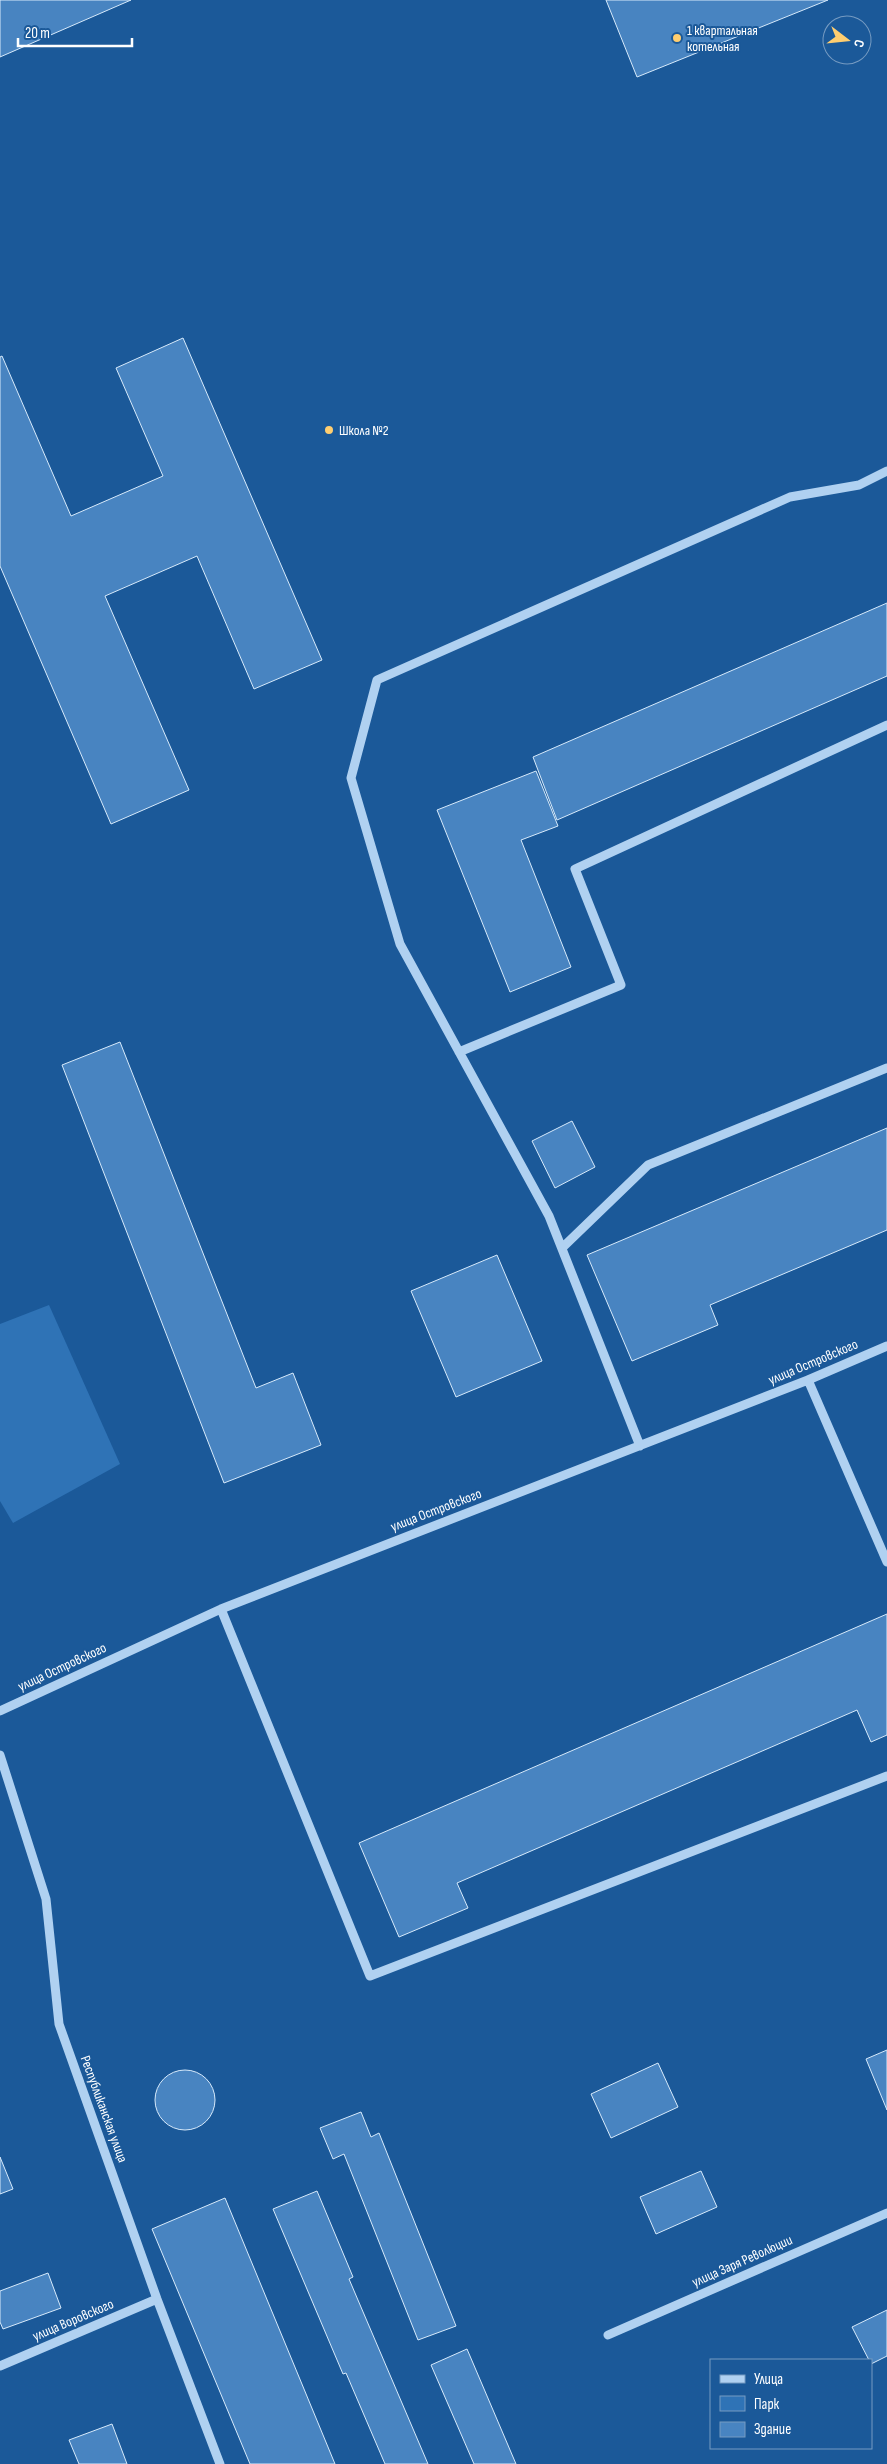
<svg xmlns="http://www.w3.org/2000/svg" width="887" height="2464" font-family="'Sofia Sans Condensed',sans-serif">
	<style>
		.green { fill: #2f73b6 }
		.building { fill: #4884c1; stroke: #d7eafb }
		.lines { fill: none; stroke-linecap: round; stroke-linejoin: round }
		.minor { stroke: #b0d1f1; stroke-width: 9 }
		.poi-dot { fill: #ffce70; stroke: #1b5999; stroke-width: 2 }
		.labels { text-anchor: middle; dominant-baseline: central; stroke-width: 4; stroke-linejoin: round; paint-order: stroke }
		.poi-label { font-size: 14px; fill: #fff; stroke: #1b5999; text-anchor: start }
		.street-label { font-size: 14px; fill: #fff; stroke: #1b5999 }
	</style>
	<rect width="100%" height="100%" fill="#1b5999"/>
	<path class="green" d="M49,1305L120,1464L13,1523L0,1501V1324Z"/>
	<path class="building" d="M0,0H131L0,57Z
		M606,0H828L637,77Z
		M183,338L322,660L254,689L197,556L105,596L189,790L111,824L0,566V357L2,356L71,516L163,476L116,368Z
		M887,603V676L557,820L533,757Z
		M536,771L558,826L521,840L571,967L510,992L437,810Z
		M120,1042L256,1388L293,1373L321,1445L224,1483L62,1065Z
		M572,1121L595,1167L555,1188L532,1141Z
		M887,1128V1230L710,1305L718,1325L632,1361L587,1255Z
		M497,1255L542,1361L456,1397L411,1291Z
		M887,1614V1735L871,1742L857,1710L457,1883L468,1908L399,1937L359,1843Z
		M887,2050V2110L866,2059Z
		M658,2063L678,2107L611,2138L591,2094Z
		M155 2100a30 30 0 1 1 60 0a30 30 0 1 1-60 0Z
		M361,2112L371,2137L379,2133L456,2326L418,2340L344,2154L333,2159L320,2128Z
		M0,2157L13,2189L0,2194Z
		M701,2171L717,2207L656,2234L640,2197Z
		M317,2191L353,2277L349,2279L428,2464H385L346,2373L343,2374L273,2209Z
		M225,2198L335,2464H250L152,2229Z
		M48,2273L61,2308L3,2329L0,2322V2291Z
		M887,2310V2356L871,2364L852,2327Z
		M467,2349L516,2464H474L431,2365Z
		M112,2424L127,2464H79L69,2440Z"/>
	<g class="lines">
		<path class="minor" d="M459,1052L621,985L575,869L887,725
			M562,1248L648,1165L887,1068
			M808,1380L887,1562
			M640,1446L549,1216L400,944L351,778L377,680L790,497L859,485L887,471
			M221,1609L370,1976L887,1776
			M0,1711L221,1609L808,1380L887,1346
			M0,1755L46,1899L59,2024L157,2299L220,2464
			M608,2335L887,2213
			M0,2366L157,2299"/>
	</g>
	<g class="poi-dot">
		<circle cx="677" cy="38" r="5"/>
		<circle cx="329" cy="430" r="5"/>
	</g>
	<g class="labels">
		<g class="poi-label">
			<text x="687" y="30">1 квартальная<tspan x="687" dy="16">котельная</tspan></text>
			<text x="339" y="430">Школа №2</text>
		</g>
		<g class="street-label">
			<text transform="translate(813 1362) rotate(-23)">улица Островского</text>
			<text transform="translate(436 1510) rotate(-21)">улица Островского</text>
			<text transform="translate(62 1667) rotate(-25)">улица Островского</text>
			<text transform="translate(104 2109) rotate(70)">Республиканская улица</text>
			<text transform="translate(742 2261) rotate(-24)">улица Заря Революции</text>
			<text transform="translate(73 2320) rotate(-23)">улица Воровского</text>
		</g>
	</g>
	<rect x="710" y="2359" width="162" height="90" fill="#1b5999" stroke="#769bc2"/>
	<rect x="720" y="2375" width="25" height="8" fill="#b0d1f1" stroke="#769bc2"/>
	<text x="754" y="2384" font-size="15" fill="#ffffff">Улица</text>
	<rect x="720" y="2396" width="25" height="15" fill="#2f73b6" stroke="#769bc2"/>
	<text x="754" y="2409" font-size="15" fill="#ffffff">Парк</text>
	<rect x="720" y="2422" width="25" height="15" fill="#4884c1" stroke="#769bc2"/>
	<text x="754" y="2434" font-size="15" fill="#ffffff">Здание</text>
	<g transform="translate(847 40) rotate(106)"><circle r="24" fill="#1b5999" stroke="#769bc2"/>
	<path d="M0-4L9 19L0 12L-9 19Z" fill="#ffce70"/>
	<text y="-8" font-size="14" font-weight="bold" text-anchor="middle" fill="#ffffff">С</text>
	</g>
	<path d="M18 38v8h114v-8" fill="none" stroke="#ffffff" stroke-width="2.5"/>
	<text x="25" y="38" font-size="15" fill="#ffffff" stroke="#1b5999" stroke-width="4" paint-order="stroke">20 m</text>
</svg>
